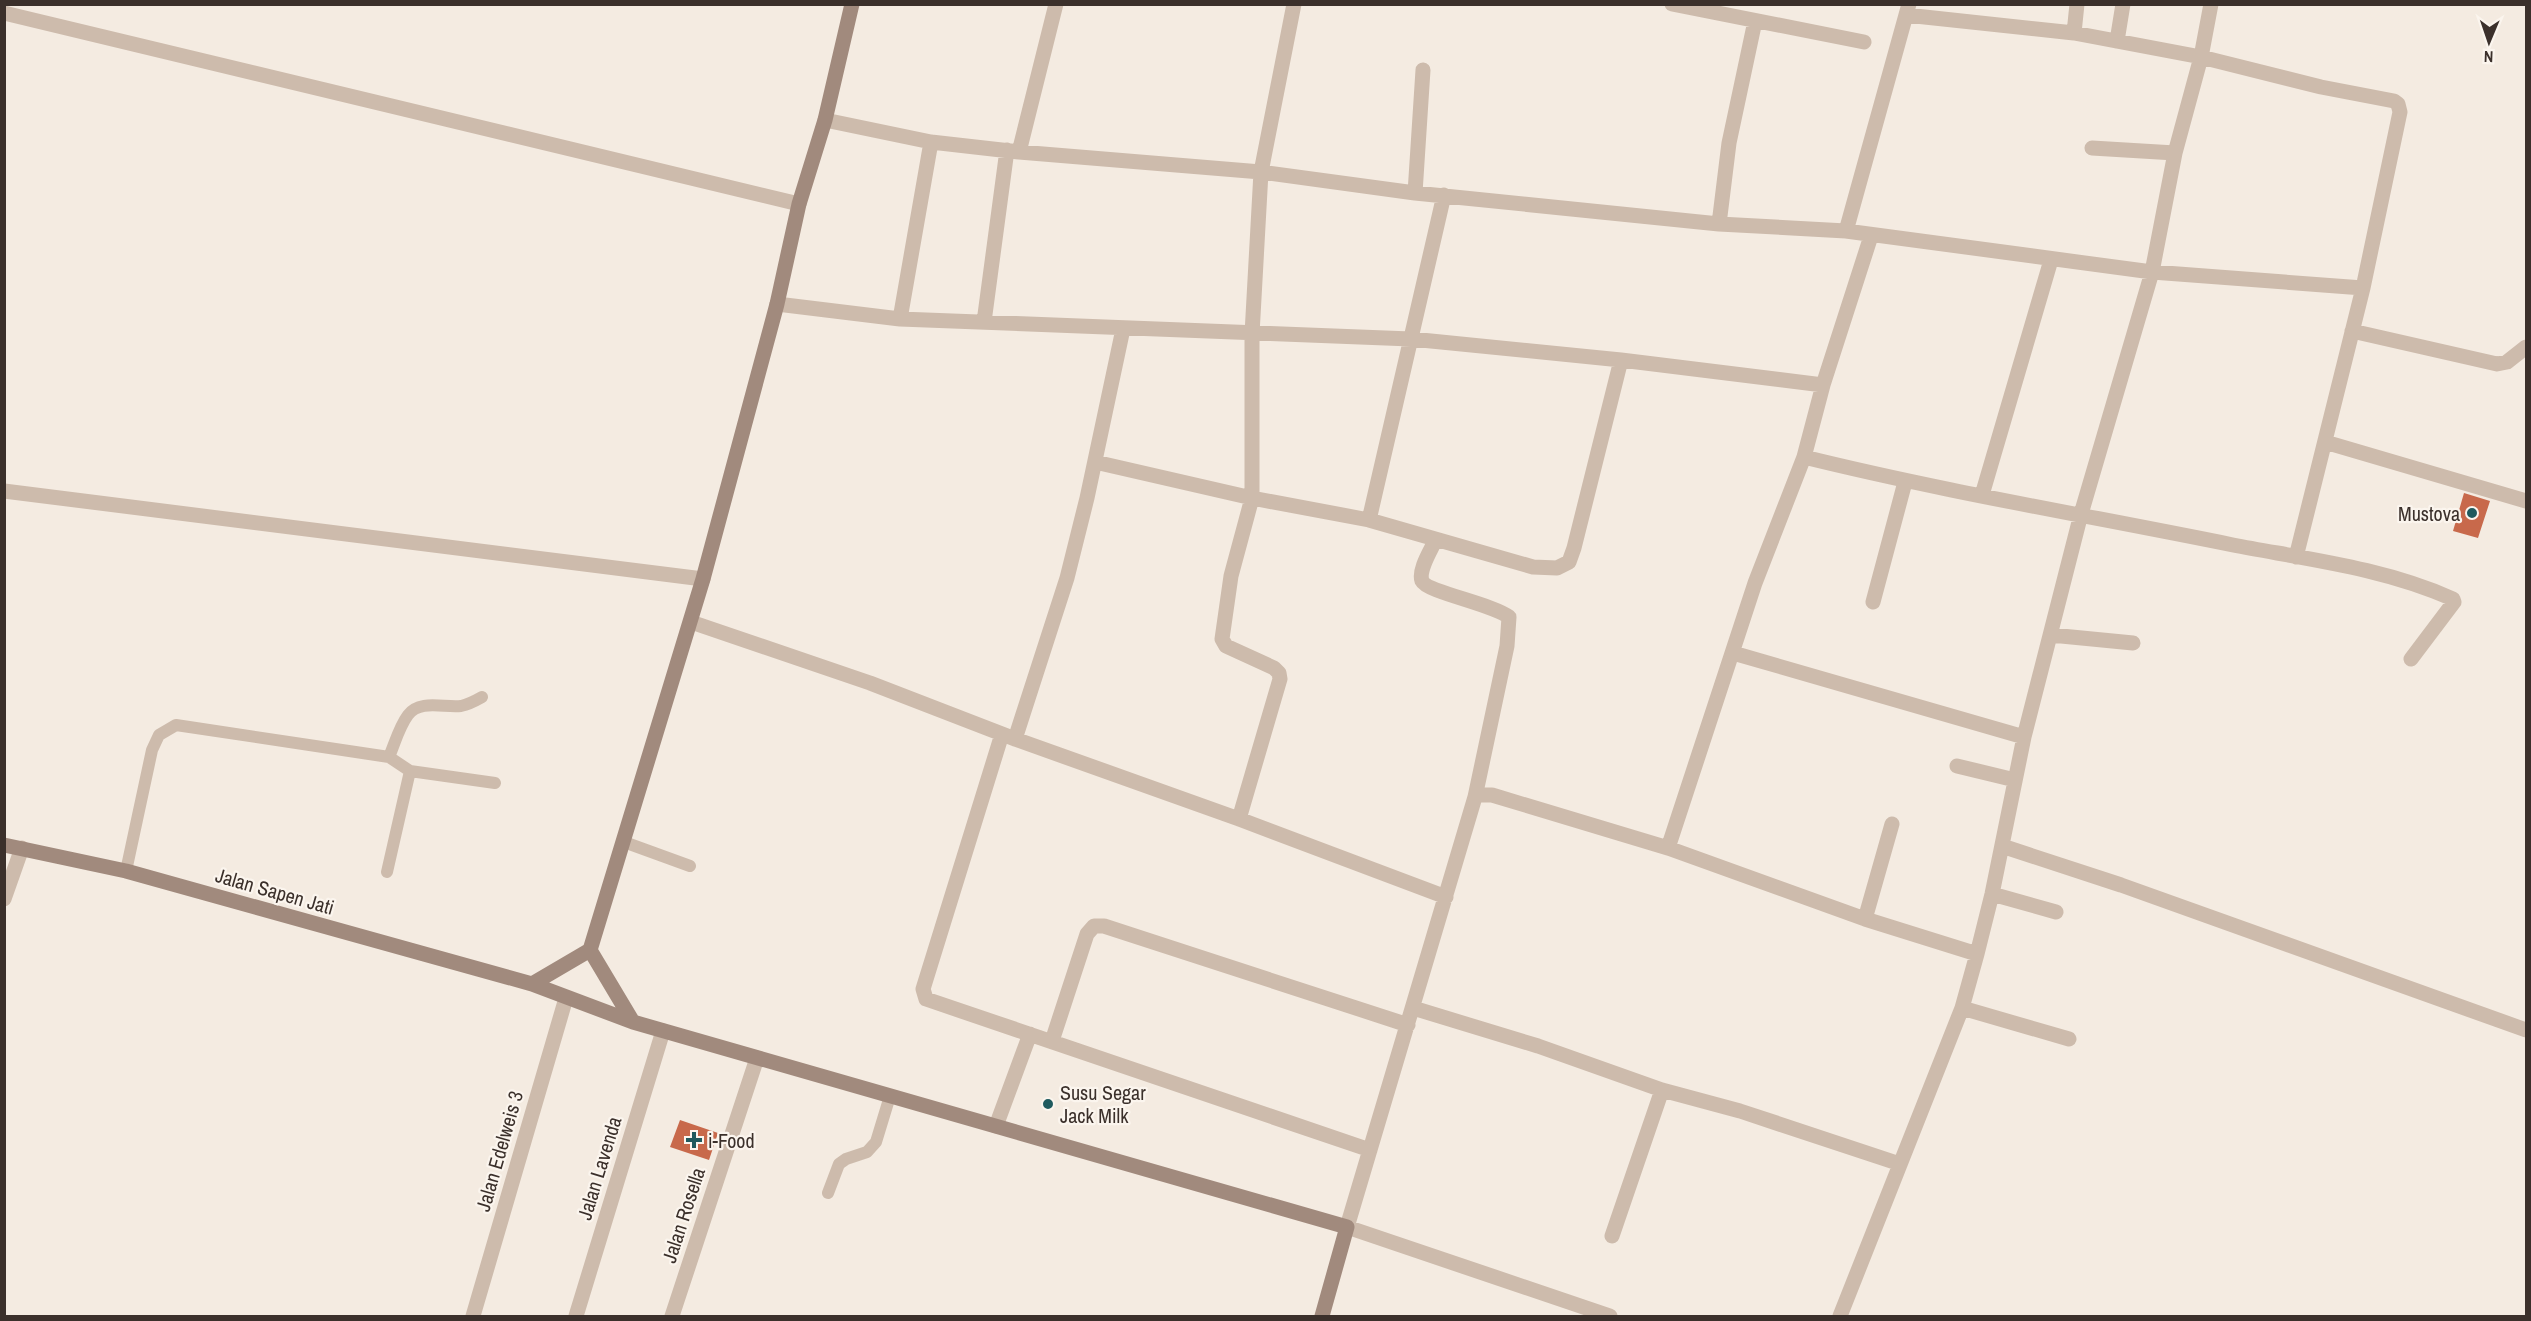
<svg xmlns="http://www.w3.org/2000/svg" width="2531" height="1321" font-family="'Archivo Narrow',sans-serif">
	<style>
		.building { fill: #c8694b }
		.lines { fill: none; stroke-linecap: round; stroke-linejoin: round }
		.lane { stroke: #cdbbac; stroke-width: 12 }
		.street { stroke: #cdbbac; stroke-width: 15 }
		.secondary { stroke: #a18a7d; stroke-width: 15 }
		.poi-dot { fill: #1f5a5e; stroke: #fbf5ee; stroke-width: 2 }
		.labels { text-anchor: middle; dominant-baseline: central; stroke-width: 4.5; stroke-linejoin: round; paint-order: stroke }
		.poi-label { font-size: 20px; fill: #3b302b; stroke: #fbf5ee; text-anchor: start }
		.street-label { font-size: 20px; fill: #3b302b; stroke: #fbf5ee }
	</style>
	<rect width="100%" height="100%" fill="#f4ebe1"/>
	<path class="building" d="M2464,493L2490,501L2478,538L2453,531Z
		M680,1120L718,1133L709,1160L670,1147Z"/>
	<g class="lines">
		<path class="lane" d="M389,757C395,743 399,727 408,715C420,699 444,708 461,706C470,704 475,701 482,697
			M624,842L690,866
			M126,871L152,750L159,735L176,725L389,757L410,771L495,783
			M387,872L410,771
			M828,1193L839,1164L846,1159L867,1152L876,1142L890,1096"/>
		<path class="street" d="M1672,4L1864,42
			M4,13L799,204
			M1906,15L2074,33L2201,57L2321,87L2394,101L2398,104L2400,112L2363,288L2296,557
			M2074,33L2077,4
			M2117,41L2123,4
			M825,120L931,142L1019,152L1261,172L1415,193L1719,224L1846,231L2152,272L2363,288
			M2092,148L2175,153
			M1019,152L1056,4
			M1415,193L1423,70
			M1719,224L1729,143L1755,21
			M1846,231L1909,4
			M777,304L900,319L1411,339L1621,360L1823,385
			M900,319L931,142
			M984,322L1007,150
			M2352,331L2497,364L2507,362L2526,347
			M2325,442L2526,501
			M1804,457C1946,492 2090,516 2233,545C2306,559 2384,568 2453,599L2454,602L2411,659
			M1095,462L1252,498L1369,520L1533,567L1557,568L1569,562L1574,548L1621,360
			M4,491L703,579
			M1982,495L2051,260
			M1369,520L1444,195
			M1435,541C1431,550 1418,570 1422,581C1427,592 1492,604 1509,617L1507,646L1475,797
			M1873,602L1905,482
			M691,622L870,683L1015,739L1239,819L1446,897
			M2051,635L2133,643
			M1733,653L2024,737
			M1002,734L923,989L926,999L1370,1150
			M1015,739L1067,578L1087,498L1123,329
			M1957,766L2015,780
			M1239,819L1280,679L1279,673L1274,668L1226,646L1222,639L1231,576L1252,498V334L1261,172L1294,4
			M2002,846L2121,885L2526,1030
			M1668,848L1755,583L1804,457L1823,385L1871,236
			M1992,894L2056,912
			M4,899L22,848
			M1865,919L1892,824
			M1413,1008L1538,1046L1662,1090L1740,1111L1900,1164
			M1962,1008L2069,1039
			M1052,1041L1087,934L1094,926H1104L1408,1025
			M996,1126L1030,1034
			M1612,1236L1662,1090
			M473,1316L566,998
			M576,1316L663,1031
			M672,1316L757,1058
			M1610,1316L1347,1227L1475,797L1479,795H1492L1668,848L1865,919L1977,954
			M1840,1316L1962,1008L1977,954L1992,894L2024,737L2081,514L2152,272L2175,153L2201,57L2211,4"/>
		<path class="secondary" d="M4,845L126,871L532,984L633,1022L1347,1227L1322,1316
			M590,950L633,1022
			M532,984L590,950L703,579L777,304L799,204L825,120L852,4"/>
	</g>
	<g class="poi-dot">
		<circle cx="2472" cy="513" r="6"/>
		<circle cx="1048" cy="1104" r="6"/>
		<path d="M691 1131h6v6h6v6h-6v6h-6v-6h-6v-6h6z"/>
	</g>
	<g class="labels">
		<g class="poi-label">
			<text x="2460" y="513" text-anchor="end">Mustova</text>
			<text x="1060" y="1092">Susu Segar<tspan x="1060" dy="23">Jack Milk</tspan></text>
			<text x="708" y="1140">i-Food</text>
		</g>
		<g class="street-label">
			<text transform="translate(275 891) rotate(16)">Jalan Sapen Jati</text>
			<text transform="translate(499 1151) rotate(-74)">Jalan Edelweis 3</text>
			<text transform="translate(599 1168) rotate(-73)">Jalan Lavenda</text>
			<text transform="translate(683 1215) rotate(-72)">Jalan Rosella</text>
		</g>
	</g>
	<rect width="2531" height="1321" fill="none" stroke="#3b302b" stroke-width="12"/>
	<g transform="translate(2489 42) rotate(182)" stroke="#fbf5ee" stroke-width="4.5" paint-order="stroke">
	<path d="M0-4.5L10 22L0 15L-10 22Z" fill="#3b302b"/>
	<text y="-9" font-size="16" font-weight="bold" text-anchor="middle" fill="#3b302b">N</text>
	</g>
</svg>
